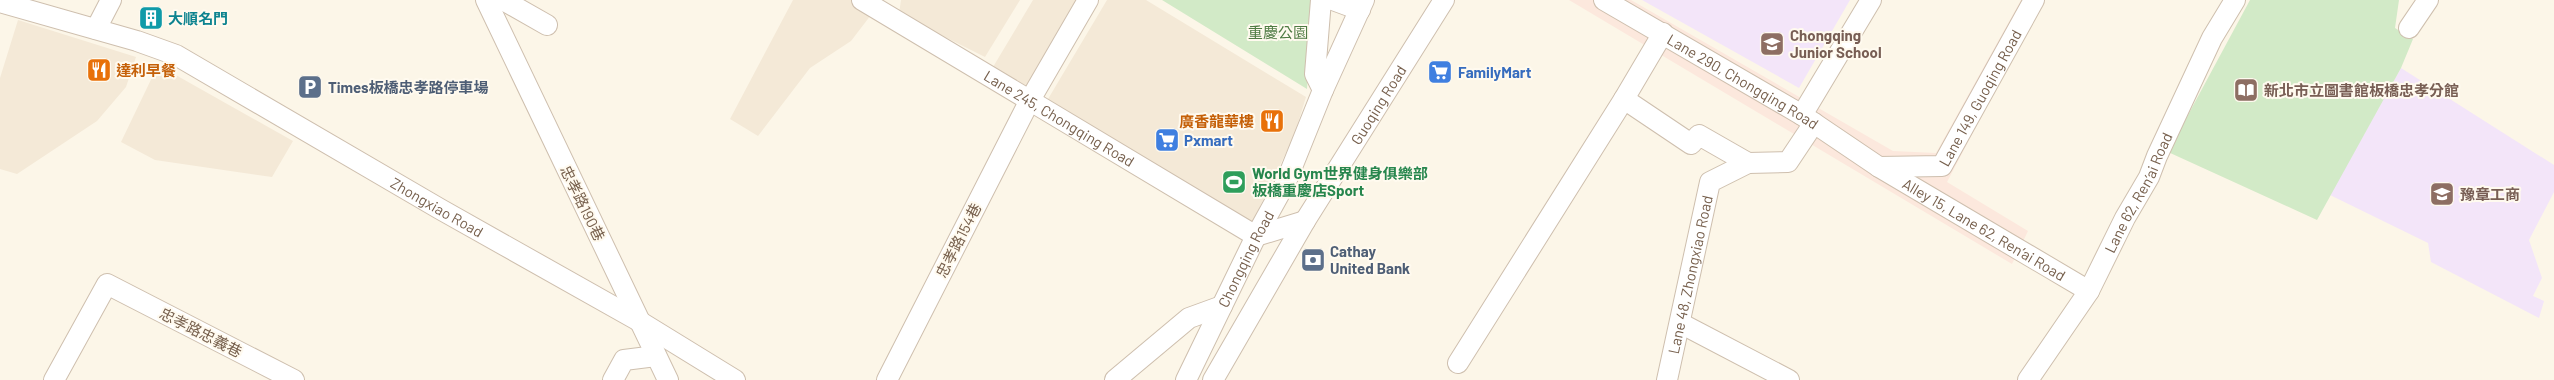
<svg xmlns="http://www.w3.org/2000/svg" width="2554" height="380" font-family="Barlow,'Noto Sans TC',sans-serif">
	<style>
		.residential { fill: #f4e9d7 }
		.commercial { fill: #fce8dd }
		.education { fill: #f3e5f9 }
		.green { fill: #d2eac7 }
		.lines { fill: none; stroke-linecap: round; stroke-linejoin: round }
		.minor-casing { stroke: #cebfae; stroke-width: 22 }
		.minor { stroke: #fff; stroke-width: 20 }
		.labels { text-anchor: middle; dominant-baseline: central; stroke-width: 4; stroke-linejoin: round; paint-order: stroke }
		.culture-label { font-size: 15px; font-weight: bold; fill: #0d838f; stroke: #fffaef; text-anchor: start }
		.park-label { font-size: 15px; fill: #507c44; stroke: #fffaef }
		.education-label { font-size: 15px; font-weight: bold; fill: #785e54; stroke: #fffaef; text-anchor: start }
		.food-label { font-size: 15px; font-weight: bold; fill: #c56008; stroke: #fffaef; text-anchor: start }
		.shop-label { font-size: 15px; font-weight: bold; fill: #366cbe; stroke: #fffaef; text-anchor: start }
		.street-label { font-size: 15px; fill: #765f4c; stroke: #fffaef }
		.service-label { font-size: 15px; font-weight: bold; fill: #4e5e75; stroke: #fffaef; text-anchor: start }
		.leisure-label { font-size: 15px; font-weight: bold; fill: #27864d; stroke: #fffaef; text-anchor: start }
	</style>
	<rect width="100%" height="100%" fill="#fcf6e8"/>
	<path class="residential" d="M793,0H853L874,11L851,41L810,68L758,136L730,119Z
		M901,0H1020L985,57L899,14Z
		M1033,0H1078L1028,87L993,67Z
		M1107,0H1146L1306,97L1294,136L1251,225L1048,99Z
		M18,20L136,57L126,87L97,121L17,174L0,169V78Z
		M158,65L293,141L272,177L155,160L121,142Z"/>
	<path class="commercial" d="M1569,0H1631L1893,151L1936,153L2021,0H2043L1947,182L2028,231L2012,264Z"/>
	<path class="education" d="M1642,0H1850L1799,88Z
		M2401,68L2554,165V192L2529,240L2542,278L2533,296L2544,301L2539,318L2431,262L2428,243L2330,195Z"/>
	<path class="green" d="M1162,0H1313L1307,89Z
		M2250,0H2399L2395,28L2413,39L2401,68L2317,220L2168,152Z"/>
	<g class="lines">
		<defs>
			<g id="minor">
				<path d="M486,0L668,380"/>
				<path d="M503,0L547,25"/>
				<path id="s1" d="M862,0L1256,236L1305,221"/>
				<path d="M1321,0L1315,74L1323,90"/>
				<path d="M1333,0L1360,10"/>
				<path id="s2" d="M1604,0L1802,115L1879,167L2089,291"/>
				<path id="s3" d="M0,2L137,41L176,55L440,209L639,321L735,380"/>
				<path d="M2409,28L2428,0"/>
				<path d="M96,29L111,0"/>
				<path d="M1663,33L1624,99L1691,144L1699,135L1748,163L1788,162L1814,123"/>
				<path d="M1802,115L1871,0"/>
				<path id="s4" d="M1879,167L1942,166L2034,0"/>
				<path d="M1680,323L1789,380"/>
				<path d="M1458,363L1624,99"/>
				<path d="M54,380L107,284L294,380"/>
				<path d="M613,380L624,360L656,356"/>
				<path d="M887,380L1030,100L1088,0"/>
				<path d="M1115,380L1189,318L1222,306"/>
				<path id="s5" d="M1186,380L1256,236L1286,182L1323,90L1364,0"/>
				<path id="s6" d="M1213,380L1305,221L1444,0"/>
				<path id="s7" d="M1667,380L1710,182L1748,163"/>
				<path id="s8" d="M2028,380L2089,291L2125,218L2149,177L2157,156L2212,38L2235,0"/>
			</g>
		</defs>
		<use href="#minor" class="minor-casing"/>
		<use href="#minor" class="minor"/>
	</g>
	<defs>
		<symbol id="building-square" viewBox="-11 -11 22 22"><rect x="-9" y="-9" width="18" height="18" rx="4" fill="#0f9aa8" stroke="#fffaef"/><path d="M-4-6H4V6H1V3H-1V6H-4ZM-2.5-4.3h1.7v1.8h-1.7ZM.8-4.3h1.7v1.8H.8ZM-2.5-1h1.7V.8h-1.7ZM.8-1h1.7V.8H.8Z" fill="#fff"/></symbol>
		<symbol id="school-square" viewBox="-11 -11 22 22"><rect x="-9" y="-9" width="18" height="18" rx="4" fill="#8d6e63" stroke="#fffaef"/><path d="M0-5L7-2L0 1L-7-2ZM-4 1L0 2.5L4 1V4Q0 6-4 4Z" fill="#fff"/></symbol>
		<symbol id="restaurant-square" viewBox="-11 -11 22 22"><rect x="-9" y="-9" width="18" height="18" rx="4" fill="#e8710a" stroke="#fffaef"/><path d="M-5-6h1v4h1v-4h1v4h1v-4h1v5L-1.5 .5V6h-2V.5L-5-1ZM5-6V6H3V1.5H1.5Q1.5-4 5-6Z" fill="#fff"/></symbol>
		<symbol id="supermarket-square" viewBox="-11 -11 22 22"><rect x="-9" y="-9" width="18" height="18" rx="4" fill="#3f7fe0" stroke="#fffaef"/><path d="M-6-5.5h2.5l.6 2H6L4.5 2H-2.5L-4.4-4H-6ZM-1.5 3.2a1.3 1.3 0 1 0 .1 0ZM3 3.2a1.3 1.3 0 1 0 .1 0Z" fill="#fff"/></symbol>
		<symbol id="parking-square" viewBox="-11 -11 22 22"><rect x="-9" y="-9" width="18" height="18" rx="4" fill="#5c6f8a" stroke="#fffaef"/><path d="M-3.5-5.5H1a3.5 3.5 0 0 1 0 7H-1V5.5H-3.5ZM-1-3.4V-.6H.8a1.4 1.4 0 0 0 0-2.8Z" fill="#fff"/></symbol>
		<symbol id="library-square" viewBox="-11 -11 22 22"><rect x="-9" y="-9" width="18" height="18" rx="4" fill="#8d6e63" stroke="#fffaef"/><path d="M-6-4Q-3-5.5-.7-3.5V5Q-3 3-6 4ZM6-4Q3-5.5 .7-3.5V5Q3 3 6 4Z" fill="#fff"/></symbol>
		<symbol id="stadium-square" viewBox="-11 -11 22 22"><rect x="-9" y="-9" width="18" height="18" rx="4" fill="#2e9e5b" stroke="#fffaef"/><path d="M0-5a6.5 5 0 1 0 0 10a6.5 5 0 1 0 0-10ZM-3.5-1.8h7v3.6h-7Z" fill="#fff"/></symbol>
		<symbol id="bank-square" viewBox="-11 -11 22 22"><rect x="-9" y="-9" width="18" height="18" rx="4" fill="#5c6f8a" stroke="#fffaef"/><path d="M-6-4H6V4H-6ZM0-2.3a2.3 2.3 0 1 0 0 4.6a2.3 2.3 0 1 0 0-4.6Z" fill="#fff"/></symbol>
	</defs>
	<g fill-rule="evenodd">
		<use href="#building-square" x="137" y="4" width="28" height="28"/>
		<use href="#school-square" x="1758" y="30" width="28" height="28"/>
		<use href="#restaurant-square" x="85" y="56" width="28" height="28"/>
		<use href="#supermarket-square" x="1426" y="58" width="28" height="28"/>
		<use href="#parking-square" x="296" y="73" width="28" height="28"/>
		<use href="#library-square" x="2232" y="76" width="28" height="28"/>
		<use href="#restaurant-square" x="1258" y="107" width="28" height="28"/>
		<use href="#supermarket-square" x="1153" y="126" width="28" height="28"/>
		<use href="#stadium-square" x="1220" y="168" width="28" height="28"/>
		<use href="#school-square" x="2428" y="180" width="28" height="28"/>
		<use href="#bank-square" x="1299" y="246" width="28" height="28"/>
	</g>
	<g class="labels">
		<g class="culture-label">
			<text x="168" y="18">大順名門</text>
		</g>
		<g class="park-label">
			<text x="1278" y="32">重慶公園</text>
		</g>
		<g class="education-label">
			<text x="1790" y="35">Chongqing<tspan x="1790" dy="17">Junior School</tspan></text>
			<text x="2264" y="90">新北市立圖書館板橋忠孝分館</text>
			<text x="2460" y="194">豫章工商</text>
		</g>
		<g class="food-label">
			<text x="116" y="70">達利早餐</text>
			<text x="1254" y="121" text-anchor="end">廣香龍華樓</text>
		</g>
		<g class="shop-label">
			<text x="1458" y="72">FamilyMart</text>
			<text x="1184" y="140">Pxmart</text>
		</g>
		<g class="street-label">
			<text stroke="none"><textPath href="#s2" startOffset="161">Lane 290, Chongqing Road</textPath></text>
			<text stroke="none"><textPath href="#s4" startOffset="141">Lane 149, Guoqing Road</textPath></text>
			<text stroke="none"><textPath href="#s6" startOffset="321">Guoqing Road</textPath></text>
			<text stroke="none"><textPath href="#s1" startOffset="230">Lane 245, Chongqing Road</textPath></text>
			<text stroke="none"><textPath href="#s8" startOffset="218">Lane 62, Ren’ai Road</textPath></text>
			<text transform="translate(583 203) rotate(64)">忠孝路190巷</text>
			<text stroke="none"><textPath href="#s3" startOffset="486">Zhongxiao Road</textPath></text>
			<text stroke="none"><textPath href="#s2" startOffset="444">Alley 15, Lane 62, Ren’ai Road</textPath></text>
			<text transform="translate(958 240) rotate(-63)">忠孝路154巷</text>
			<text stroke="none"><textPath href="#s5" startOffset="135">Chongqing Road</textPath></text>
			<text stroke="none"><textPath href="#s7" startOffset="108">Lane 48, Zhongxiao Road</textPath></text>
			<text transform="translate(201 332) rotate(27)">忠孝路忠義巷</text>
		</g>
		<g class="service-label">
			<text x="328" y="87">Times板橋忠孝路停車場</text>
			<text x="1330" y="251">Cathay<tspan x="1330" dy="17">United Bank</tspan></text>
		</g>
		<g class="leisure-label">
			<text x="1252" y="173">World Gym世界健身俱樂部<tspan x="1252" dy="17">板橋重慶店Sport</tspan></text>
		</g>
	</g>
</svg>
